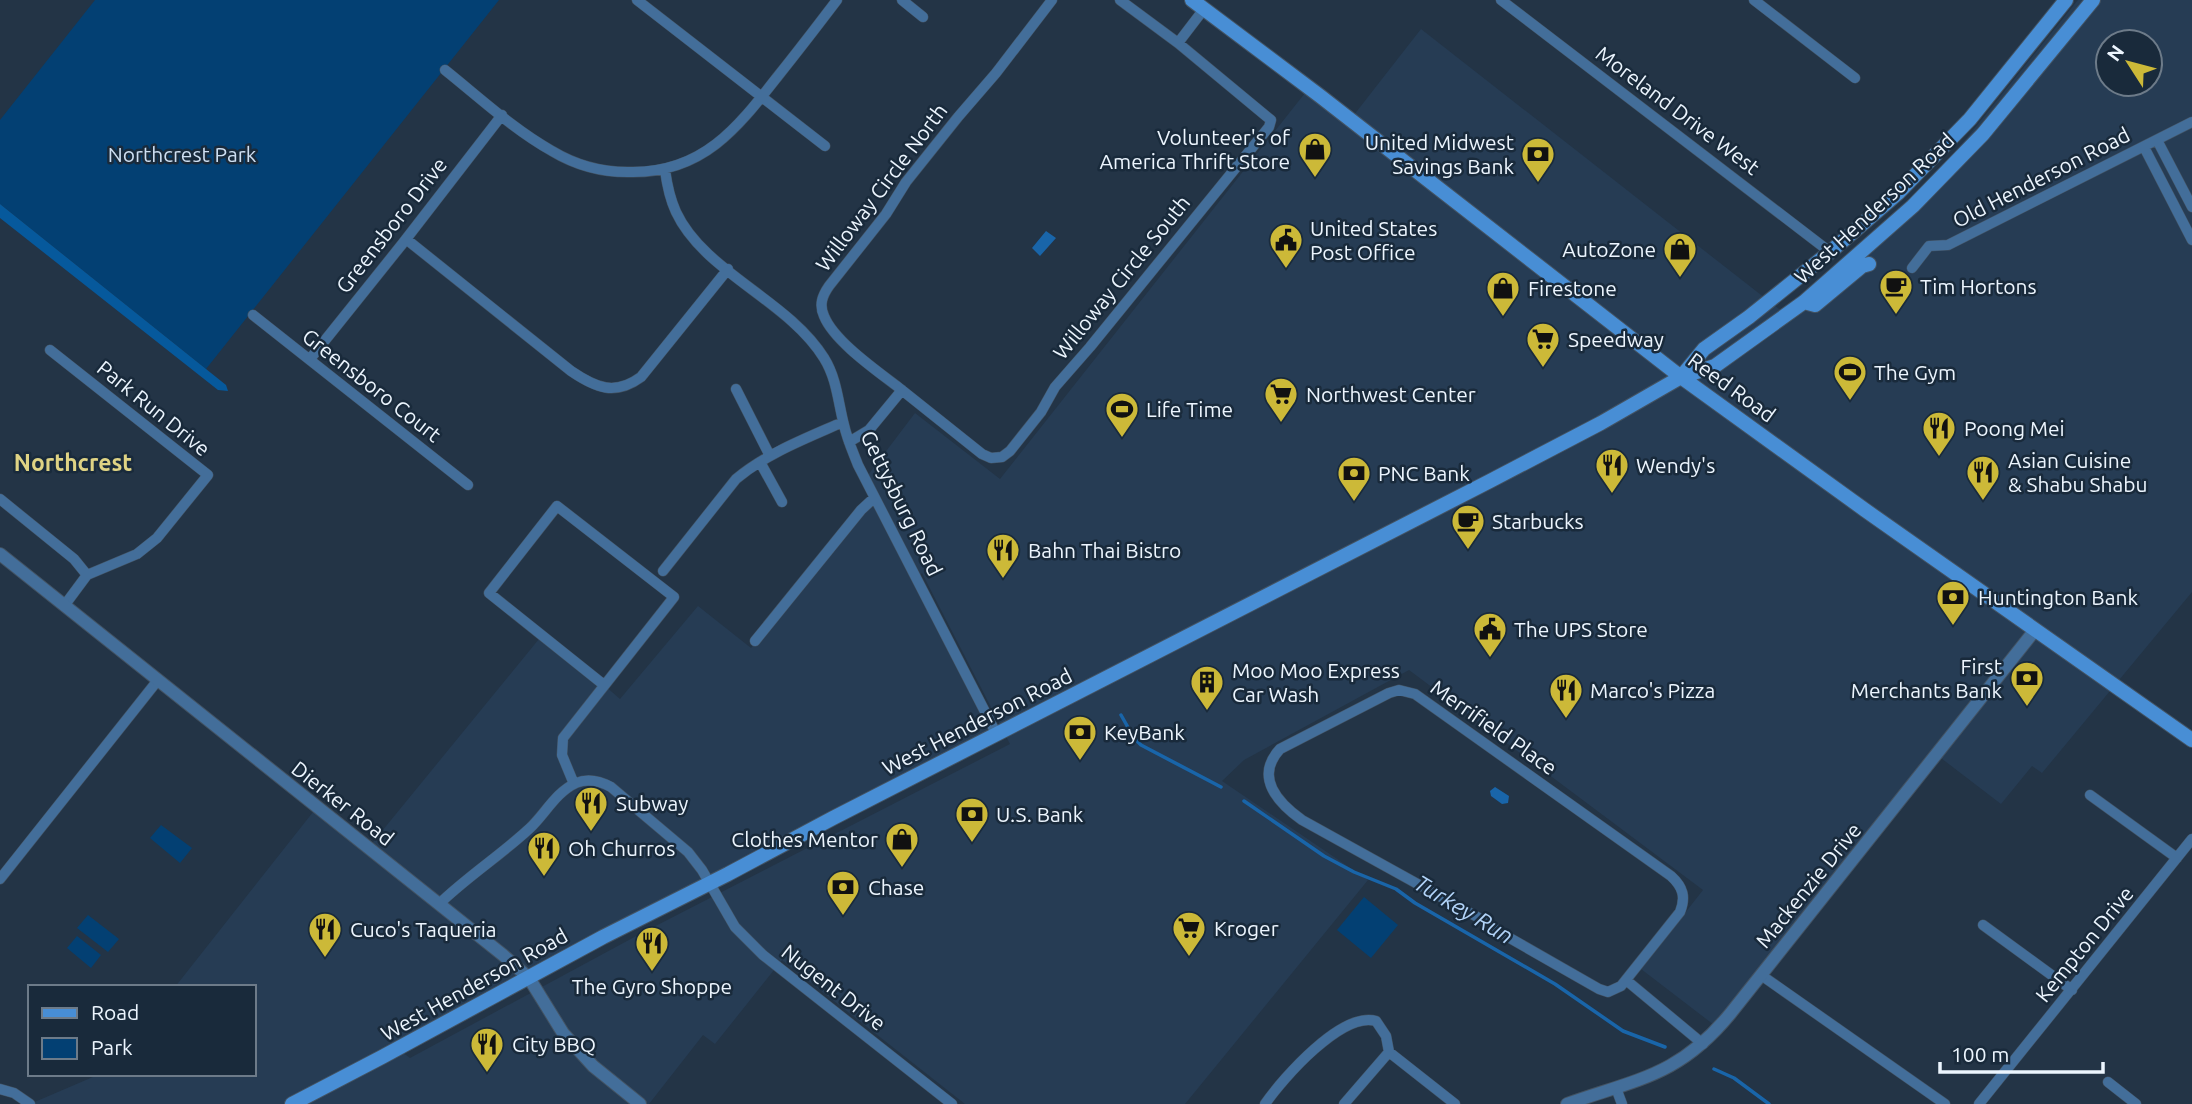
<svg xmlns="http://www.w3.org/2000/svg" width="2192" height="1104" font-family="Ubuntu,sans-serif">
	<style>
		.built { fill: #263c54; fill-rule: evenodd }
		.green { fill: #034073 }
		.forest { fill: #06599c }
		.water { fill: #1965a9 }
		.lines { fill: none; stroke-linecap: round; stroke-linejoin: round }
		.stream { stroke: #1965a9; stroke-width: 3.5 }
		.minor-casing { stroke: #435363; stroke-width: 11 }
		.tertiary-casing { stroke: #435363; stroke-width: 14 }
		.secondary-casing { stroke: #435363; stroke-width: 16 }
		.minor { stroke: #436e9a; stroke-width: 10 }
		.tertiary { stroke: #436e9a; stroke-width: 12 }
		.secondary { stroke: #488ed5; stroke-width: 14 }
		.labels { text-anchor: middle; dominant-baseline: central; stroke-width: 5; stroke-linejoin: round; paint-order: stroke }
		.street-label { font-size: 21px; fill: #ecf5fe; stroke: #192a3b }
		.poi-label { font-size: 21px; fill: #ecf5fe; stroke: #192a3b; text-anchor: start }
		.park-label { font-size: 21px; fill: #cedff2; stroke: #192a3b }
		.neighbourhood-label { font-size: 23px; font-weight: bold; fill: #dfd384; stroke: #192a3b }
		.water-label { font-size: 23px; font-style: italic; fill: #b2d4f9; stroke: #192a3b }
	</style>
	<rect width="100%" height="100%" fill="#233446"/>
	<path class="built" d="M2078,0H2192V592L2042,773L2032,766L2001,804L1937,755L1718,1028L1641,969L1703,890L1409,670L1244,760L1222,781L1368,880L1185,1104H965L782,960L715,1044L703,1035L649,1104H30L100,1074H254V987H175L317,807L369,847L539,639L604,685L620,699L698,606L751,648L874,498L865,479L915,413L1000,479L1309,88L1350,120L1421,29L1784,313L1879,238L1966,139ZM2108,42H2150V84H2108ZM922,573L1010,744L640,934L410,1058L398,1049L997,735L917,580Z"/>
	<path class="green" d="M95,0H499L206,369L0,204V120Z
		M161,825L192,848L180,863L150,838Z
		M1364,897L1398,925L1371,958L1337,930Z
		M88,915L119,939L108,952L77,928Z
		M77,936L101,955L91,968L67,948Z"/>
	<path class="forest" d="M0,204L206,369L226,385L228,391L218,390L0,218Z"/>
	<path class="water" d="M1046,231L1056,238L1040,256L1032,248Z
		M1495,787L1509,796L1508,803L1502,804L1491,796L1490,791Z"/>
	<g class="lines">
		<path class="stream" d="M1121,715L1134,738L1141,745L1221,787
			M1244,801L1324,856L1354,872L1396,889L1415,903L1555,984L1623,1031L1665,1047
			M1714,1069L1734,1078L1769,1104"/>
		<defs>
			<path id="minor" d="M637,0L825,146
				M902,0L923,17
				M1052,0L996,73L958,117L906,182L886,214L829,286C822,296 819,305 824,316C834,341 876,370 898,387C926,409 954,432 982,454L991,458L1002,457L1010,451L1041,412L1055,387L1090,347L1269,127L1271,120L1266,116L1178,43L1120,0
				M1501,0L1830,252
				M1754,0L1855,78
				M1178,43L1204,9
				M445,70C480,98 513,129 552,151C577,166 604,173 633,172C704,172 738,127 778,76C798,51 818,25 837,0
				M2157,140L2192,207
				M2144,147L2192,240
				M665,170C667,185 670,199 676,212C704,272 788,300 824,358C837,379 838,402 844,425C847,439 853,452 858,465L997,735
				M406,239L571,371C596,388 615,396 641,377L728,269
				M1912,268L1929,246L1948,245L2192,122
				M253,315L468,485
				M50,350L208,475L157,538L137,554L87,575L64,606
				M310,359L403,243L502,115
				M736,389L770,456
				M849,442L869,430L902,390
				M760,462L782,502
				M0,499L74,559L87,575
				M663,571L736,479C767,453 807,438 843,422
				M755,641L861,510L874,498
				M1399,690L1415,694L1671,876C1683,887 1686,897 1680,912L1621,986L1608,992L1599,989L1501,933L1479,918L1302,820C1278,803 1254,777 1280,749L1389,693Z
				M574,784L562,755L563,738L674,597L557,506L489,593L604,685
				M2090,795L2177,858
				M0,879L158,680
				M439,904C468,876 501,855 530,828C545,814 556,792 576,783C588,778 600,781 611,787L688,852L702,870L735,927L763,955L952,1104
				M1983,925L2072,990
				M1761,975L1945,1104
				M1626,980L1703,1044
				M2108,1082L2136,1104
				M1616,1088L1622,1104
				M0,1089L14,1093L30,1104
				M1265,1104C1283,1078 1342,1011 1376,1021L1386,1036L1389,1052
				M1344,1104L1389,1052L1455,1104
				M1979,1104L2192,839"/>
			<path id="tertiary" d="M0,554L503,955L529,978L563,1033L593,1066L640,1104
				M1567,1104C1637,1079 1679,1076 1730,1014L2035,630"/>
			<path id="secondary" d="M1192,0L1320,96L1681,377L1865,510L2192,740
				M1804,302L1815,305L1862,266L1869,264
				M1681,377L1704,349L1749,317L1830,252L1898,193L1970,119L2066,0
				M292,1104L382,1057L603,937L728,874L833,818L1490,481L1601,423L1681,377L1715,366L1804,302L1913,206L1983,134L2093,0"/>
		</defs>
		<use href="#minor" class="minor-casing"/>
		<use href="#tertiary" class="tertiary-casing"/>
		<use href="#secondary" class="secondary-casing"/>
		<use href="#minor" class="minor"/>
		<use href="#tertiary" class="tertiary"/>
		<use href="#secondary" class="secondary"/>
	</g>
	<defs>
		<symbol id="shop-pin" viewBox="-11 -11 22 30"><path d="M0 17L-7.5 6A9.5 9.5 0 1 1 7.5 6Z" fill="#ccb938" stroke="#192a3b"/><path d="M-5-2.5h2.3a2.7 3.5 0 0 1 5.4 0H5L5.5 6h-11ZM-1.5-2.5h3a1.5 2.3 0 0 0-3 0Z" fill="#111"/></symbol>
		<symbol id="bank-pin" viewBox="-11 -11 22 30"><path d="M0 17L-7.5 6A9.5 9.5 0 1 1 7.5 6Z" fill="#ccb938" stroke="#192a3b"/><path d="M-6-4H6V4H-6ZM0-2.3a2.3 2.3 0 1 0 0 4.6a2.3 2.3 0 1 0 0-4.6Z" fill="#111"/></symbol>
		<symbol id="civic-pin" viewBox="-11 -11 22 30"><path d="M0 17L-7.5 6A9.5 9.5 0 1 1 7.5 6Z" fill="#ccb938" stroke="#192a3b"/><path d="M-.6-6.5H3V-4.5H.6V-3L4-1V1h2V6H-6V1h2V-1L-.6-3ZM-1.2 2.5V6h2.4V2.5Z" fill="#111"/></symbol>
		<symbol id="cafe-pin" viewBox="-11 -11 22 30"><path d="M0 17L-7.5 6A9.5 9.5 0 1 1 7.5 6Z" fill="#ccb938" stroke="#192a3b"/><path d="M-5.5-4.5H6V0H3Q3 3.5 0 3.5H-2.5Q-5.5 3.5-5.5 0ZM3-3.2v2h1.7v-2ZM-6 4.5H4V6H-6Z" fill="#111"/></symbol>
		<symbol id="supermarket-pin" viewBox="-11 -11 22 30"><path d="M0 17L-7.5 6A9.5 9.5 0 1 1 7.5 6Z" fill="#ccb938" stroke="#192a3b"/><path d="M-6-5.5h2.5l.6 2H6L4.5 2H-2.5L-4.4-4H-6ZM-1.5 3.2a1.3 1.3 0 1 0 .1 0ZM3 3.2a1.3 1.3 0 1 0 .1 0Z" fill="#111"/></symbol>
		<symbol id="stadium-pin" viewBox="-11 -11 22 30"><path d="M0 17L-7.5 6A9.5 9.5 0 1 1 7.5 6Z" fill="#ccb938" stroke="#192a3b"/><path d="M0-5a6.5 5 0 1 0 0 10a6.5 5 0 1 0 0-10ZM-3.5-1.8h7v3.6h-7Z" fill="#111"/></symbol>
		<symbol id="restaurant-pin" viewBox="-11 -11 22 30"><path d="M0 17L-7.5 6A9.5 9.5 0 1 1 7.5 6Z" fill="#ccb938" stroke="#192a3b"/><path d="M-5-6h1v4h1v-4h1v4h1v-4h1v5L-1.5 .5V6h-2V.5L-5-1ZM5-6V6H3V1.5H1.5Q1.5-4 5-6Z" fill="#111"/></symbol>
		<symbol id="building-pin" viewBox="-11 -11 22 30"><path d="M0 17L-7.5 6A9.5 9.5 0 1 1 7.5 6Z" fill="#ccb938" stroke="#192a3b"/><path d="M-4-6H4V6H1V3H-1V6H-4ZM-2.5-4.3h1.7v1.8h-1.7ZM.8-4.3h1.7v1.8H.8ZM-2.5-1h1.7V.8h-1.7ZM.8-1h1.7V.8H.8Z" fill="#111"/></symbol>
	</defs>
	<g fill-rule="evenodd">
		<use href="#shop-pin" x="1296" y="130" width="38" height="52"/>
		<use href="#bank-pin" x="1519" y="135" width="38" height="52"/>
		<use href="#civic-pin" x="1267" y="221" width="38" height="52"/>
		<use href="#shop-pin" x="1661" y="230" width="38" height="52"/>
		<use href="#cafe-pin" x="1877" y="267" width="38" height="52"/>
		<use href="#shop-pin" x="1484" y="269" width="38" height="52"/>
		<use href="#supermarket-pin" x="1524" y="320" width="38" height="52"/>
		<use href="#stadium-pin" x="1831" y="353" width="38" height="52"/>
		<use href="#supermarket-pin" x="1262" y="375" width="38" height="52"/>
		<use href="#stadium-pin" x="1103" y="390" width="38" height="52"/>
		<use href="#restaurant-pin" x="1920" y="409" width="38" height="52"/>
		<use href="#restaurant-pin" x="1593" y="446" width="38" height="52"/>
		<use href="#restaurant-pin" x="1964" y="453" width="38" height="52"/>
		<use href="#bank-pin" x="1335" y="454" width="38" height="52"/>
		<use href="#cafe-pin" x="1449" y="502" width="38" height="52"/>
		<use href="#restaurant-pin" x="984" y="531" width="38" height="52"/>
		<use href="#bank-pin" x="1934" y="578" width="38" height="52"/>
		<use href="#civic-pin" x="1471" y="610" width="38" height="52"/>
		<use href="#bank-pin" x="2008" y="659" width="38" height="52"/>
		<use href="#building-pin" x="1188" y="663" width="38" height="52"/>
		<use href="#restaurant-pin" x="1547" y="671" width="38" height="52"/>
		<use href="#bank-pin" x="1061" y="713" width="38" height="52"/>
		<use href="#restaurant-pin" x="572" y="784" width="38" height="52"/>
		<use href="#bank-pin" x="953" y="795" width="38" height="52"/>
		<use href="#shop-pin" x="883" y="820" width="38" height="52"/>
		<use href="#restaurant-pin" x="525" y="829" width="38" height="52"/>
		<use href="#bank-pin" x="824" y="868" width="38" height="52"/>
		<use href="#supermarket-pin" x="1170" y="909" width="38" height="52"/>
		<use href="#restaurant-pin" x="306" y="910" width="38" height="52"/>
		<use href="#restaurant-pin" x="633" y="924" width="38" height="52"/>
		<use href="#restaurant-pin" x="468" y="1025" width="38" height="52"/>
	</g>
	<g class="labels">
		<g class="street-label">
			<text transform="translate(1678 110) rotate(37)">Moreland Drive West</text>
			<text transform="translate(2041 177) rotate(-27)">Old Henderson Road</text>
			<text transform="translate(881 187) rotate(-53)">Willoway Circle North</text>
			<text transform="translate(1874 208) rotate(-43)">West Henderson Road</text>
			<text transform="translate(391 225) rotate(-52)">Greensboro Drive</text>
			<text transform="translate(1121 277) rotate(-51)">Willoway Circle South</text>
			<text transform="translate(372 385) rotate(38)">Greensboro Court</text>
			<text transform="translate(1732 387) rotate(36)">Reed Road</text>
			<text transform="translate(154 408) rotate(39)">Park Run Drive</text>
			<text transform="translate(902 503) rotate(64)">Gettysburg Road</text>
			<text transform="translate(977 721) rotate(-27)">West Henderson Road</text>
			<text transform="translate(1494 727) rotate(35)">Merrifield Place</text>
			<text transform="translate(343 803) rotate(38)">Dierker Road</text>
			<text transform="translate(1808 885) rotate(-51)">Mackenzie Drive</text>
			<text transform="translate(2084 944) rotate(-51)">Kempton Drive</text>
			<text transform="translate(474 984) rotate(-29)">West Henderson Road</text>
			<text transform="translate(834 987) rotate(38)">Nugent Drive</text>
		</g>
		<g class="poi-label">
			<text x="1290" y="137" text-anchor="end">Volunteer's of<tspan x="1290" dy="24">America Thrift Store</tspan></text>
			<text x="1514" y="142" text-anchor="end">United Midwest<tspan x="1514" dy="24">Savings Bank</tspan></text>
			<text x="1310" y="228">United States<tspan x="1310" dy="24">Post Office</tspan></text>
			<text x="1656" y="249" text-anchor="end">AutoZone</text>
			<text x="1920" y="286">Tim Hortons</text>
			<text x="1528" y="288">Firestone</text>
			<text x="1568" y="339">Speedway</text>
			<text x="1874" y="372">The Gym</text>
			<text x="1306" y="394">Northwest Center</text>
			<text x="1146" y="409">Life Time</text>
			<text x="1964" y="428">Poong Mei</text>
			<text x="2008" y="460">Asian Cuisine<tspan x="2008" dy="24">&amp; Shabu Shabu</tspan></text>
			<text x="1636" y="465">Wendy's</text>
			<text x="1378" y="473">PNC Bank</text>
			<text x="1492" y="521">Starbucks</text>
			<text x="1028" y="550">Bahn Thai Bistro</text>
			<text x="1978" y="597">Huntington Bank</text>
			<text x="1514" y="629">The UPS Store</text>
			<text x="2002" y="666" text-anchor="end">First<tspan x="2002" dy="24">Merchants Bank</tspan></text>
			<text x="1232" y="670">Moo Moo Express<tspan x="1232" dy="24">Car Wash</tspan></text>
			<text x="1590" y="690">Marco's Pizza</text>
			<text x="1104" y="732">KeyBank</text>
			<text x="616" y="803">Subway</text>
			<text x="996" y="814">U.S. Bank</text>
			<text x="878" y="839" text-anchor="end">Clothes Mentor</text>
			<text x="568" y="848">Oh Churros</text>
			<text x="868" y="887">Chase</text>
			<text x="1214" y="928">Kroger</text>
			<text x="350" y="929">Cuco's Taqueria</text>
			<text x="652" y="986" text-anchor="middle">The Gyro Shoppe</text>
			<text x="512" y="1044">City BBQ</text>
		</g>
		<g class="park-label">
			<text x="182" y="154">Northcrest Park</text>
		</g>
		<g class="neighbourhood-label">
			<text x="73" y="462">Northcrest</text>
		</g>
		<g class="water-label">
			<text transform="translate(1464 909) rotate(31)">Turkey Run</text>
		</g>
	</g>
	<rect x="28" y="985" width="228" height="91" fill="#192a3b" stroke="#6d7b89" stroke-width="2"/>
	<rect x="42" y="1008" width="35" height="10" fill="#488ed5" stroke="#6d7b89" stroke-width="2"/>
	<text x="91" y="1020" font-size="21" fill="#ecf5fe">Road</text>
	<rect x="42" y="1038" width="35" height="21" fill="#034073" stroke="#6d7b89" stroke-width="2"/>
	<text x="91" y="1055" font-size="21" fill="#ecf5fe">Park</text>
	<g transform="translate(2129 63) rotate(306)"><circle r="33" fill="#192a3b" stroke="#6d7b89" stroke-width="2"/>
	<path d="M0-5L12 26L0 18L-12 26Z" fill="#ccb938"/>
	<text y="-10" font-size="19" font-weight="bold" text-anchor="middle" fill="#ecf5fe">N</text>
	</g>
	<path d="M1940 1062v10h163v-10" fill="none" stroke="#ecf5fe" stroke-width="3.5"/>
	<text x="1951" y="1062" font-size="21" fill="#ecf5fe" stroke="#192a3b" stroke-width="5" paint-order="stroke">100 m</text>
</svg>
